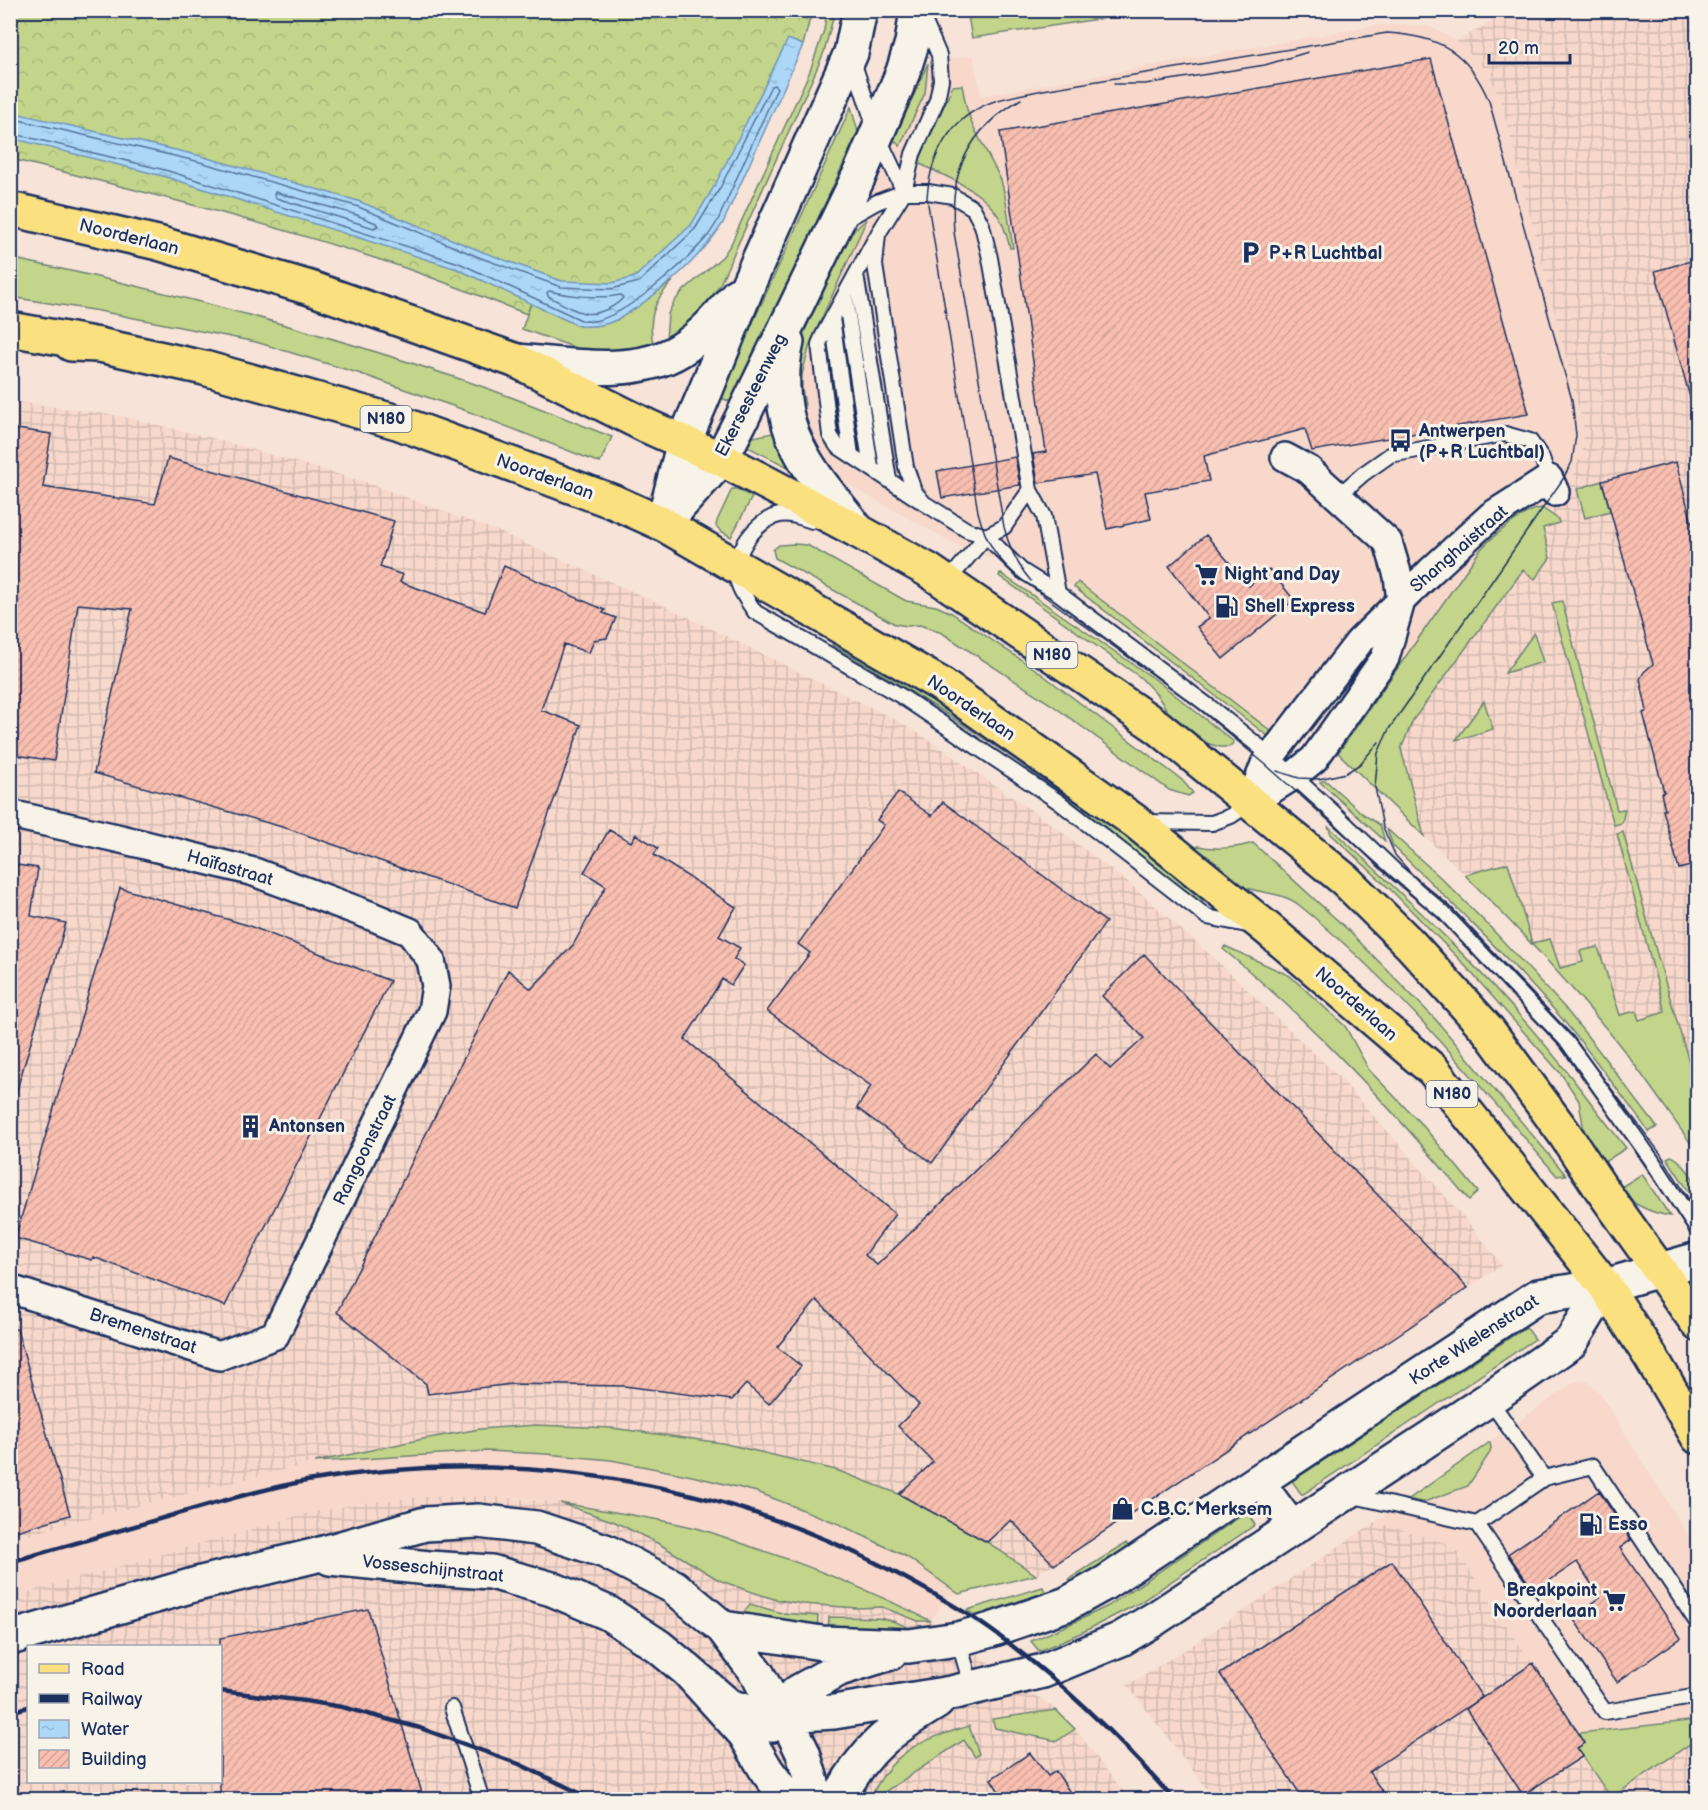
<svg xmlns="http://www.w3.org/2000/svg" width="1708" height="1810" font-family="'Balsamiq Sans',sans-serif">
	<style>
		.built { fill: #f7d8cb }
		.industrial { fill: url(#industrial-grid); fill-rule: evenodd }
		.grass { fill: #c2d58a; stroke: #6e8274; stroke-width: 1.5 }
		.forest { fill: url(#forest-crowns); stroke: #6e8274; stroke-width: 1.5 }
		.water { fill: url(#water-ripples); stroke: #7294ba; stroke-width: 1.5 }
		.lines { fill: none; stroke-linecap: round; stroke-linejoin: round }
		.shore { stroke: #55729b; stroke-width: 1.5 }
		.building { fill: url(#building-hatch); stroke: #1b2f5e; stroke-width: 1.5 }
		.service-casing { stroke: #1b2f5e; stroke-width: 18 }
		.minor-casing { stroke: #1b2f5e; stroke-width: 32 }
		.tertiary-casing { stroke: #1b2f5e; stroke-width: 38 }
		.secondary-casing { stroke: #1b2f5e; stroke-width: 38 }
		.primary-casing { stroke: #1b2f5e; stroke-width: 38 }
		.trunk-casing { stroke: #1b2f5e; stroke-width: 38 }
		.motorway-casing { stroke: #1b2f5e; stroke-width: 38 }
		.service { stroke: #f7f3e8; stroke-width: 14 }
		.minor { stroke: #f7f3e8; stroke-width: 27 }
		.tertiary { stroke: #f7f3e8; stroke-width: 33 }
		.secondary { stroke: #f7f3e8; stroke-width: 33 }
		.primary { stroke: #fbe080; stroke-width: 33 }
		.trunk { stroke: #fbe080; stroke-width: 33 }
		.motorway { stroke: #fbe080; stroke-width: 33 }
		.tram { stroke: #1b2f5e; stroke-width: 1.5 }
		.rail { stroke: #1b2f5e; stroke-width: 4.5 }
		.labels { text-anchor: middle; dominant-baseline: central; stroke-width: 6; stroke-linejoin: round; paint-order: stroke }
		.shield { fill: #f7f3e8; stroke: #5d6a87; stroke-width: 1.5 }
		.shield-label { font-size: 16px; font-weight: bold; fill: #1b2f5e }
		.street-label { font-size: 18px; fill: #1b2f5e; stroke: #f7f3e8 }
		.poi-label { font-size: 18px; font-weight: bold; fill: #1b2f5e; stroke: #f7f3e8; text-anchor: start }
	</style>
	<defs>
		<pattern id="industrial-grid" width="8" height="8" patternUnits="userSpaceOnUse" patternTransform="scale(1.5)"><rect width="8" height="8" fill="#f7d8cb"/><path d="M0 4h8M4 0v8" fill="none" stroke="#d3bab1"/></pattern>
		<pattern id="forest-crowns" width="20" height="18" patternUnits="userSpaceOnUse" patternTransform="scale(1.5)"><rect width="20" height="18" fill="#c2d58a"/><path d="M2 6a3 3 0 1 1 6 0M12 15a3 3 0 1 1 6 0" fill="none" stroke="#a6b77a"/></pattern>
		<pattern id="water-ripples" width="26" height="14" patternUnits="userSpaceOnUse" patternTransform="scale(1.5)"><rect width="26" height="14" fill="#acd7f7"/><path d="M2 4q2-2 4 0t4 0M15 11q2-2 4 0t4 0" fill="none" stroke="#93b9d6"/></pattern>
		<pattern id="building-hatch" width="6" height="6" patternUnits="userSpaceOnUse" patternTransform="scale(1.5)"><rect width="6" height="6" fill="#f8beaf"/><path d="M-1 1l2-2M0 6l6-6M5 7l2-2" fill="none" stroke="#d4a499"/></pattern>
	</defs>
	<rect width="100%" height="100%" fill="#f7e3d7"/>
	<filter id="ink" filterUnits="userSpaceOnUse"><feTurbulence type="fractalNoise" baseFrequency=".0167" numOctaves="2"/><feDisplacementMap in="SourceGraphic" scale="12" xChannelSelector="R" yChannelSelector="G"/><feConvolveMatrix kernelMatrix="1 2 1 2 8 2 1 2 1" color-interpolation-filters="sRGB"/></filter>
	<g filter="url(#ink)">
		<path class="built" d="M1403,24L1430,27L1457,41L1479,63L1492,80L1502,104L1584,429L1582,450L1572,480L1550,514L1537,509L1530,511L1492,537L1481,549L1338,753L1283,715L1269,737L1074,587L959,546L845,483L818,460L804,432L793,382L800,341L928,63L973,55L981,96L1379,25Z
			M1585,1381L1592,1385L1600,1393L1697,1550V1739L1611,1798L1577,1748L1585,1743L1453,1545L1375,1522L1575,1382Z
			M536,1425L1036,1575L946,1597L931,1621L886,1598L781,1556L701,1530L633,1515L531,1499L490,1496L421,1497L369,1502L312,1512L11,1597V1540L77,1521L315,1462L423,1439Z"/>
		<path class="industrial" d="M1538,11H1697V1151L1660,1098L1625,1052L1532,944L1465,875L1338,753L1481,549L1492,537L1530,511L1542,508L1550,514L1572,480L1582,450L1584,429L1502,104L1492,80L1479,63L1457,41L1495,20Z
			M11,401L120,416L212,438L365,482L497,531L671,609L898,721L926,738L1048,822L1129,883L1218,962L1340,1078L1467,1221L1502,1265L1225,1452L1036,1575L987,1542L899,1494L836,1470L722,1443L612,1428L536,1425L480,1429L423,1439L315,1462L77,1521L11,1540Z
			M490,1496L560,1503L633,1515L701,1530L781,1556L886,1598L931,1621L1056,1710L1075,1729L1129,1799L11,1800V1597L312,1512L369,1502L421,1497ZM28,1646H220V1782H28Z
			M1375,1522L1453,1545L1585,1743L1578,1749L1611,1797L1697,1739V1799H1215L1127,1685L1188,1648Z"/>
		<path class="grass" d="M827,11H835L824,52L815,73L721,282C706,308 692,323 666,340L668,314L674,302L682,292L723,256L731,244L810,71L824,30Z
			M967,11V10L1151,11L972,38Z
			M928,63L925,93L900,146L894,140Z
			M962,85L966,106L972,124L1001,180L1005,196L1013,248H1010C1007,237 1005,227 999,217C982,189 946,177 918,163L953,86Z
			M851,107L858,132L733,403L719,397Z
			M867,219L810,344L802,375V389L805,405L797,407L800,341L850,234Z
			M10,258C167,290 321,332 472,383C519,399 566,419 612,437L600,463L467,411L361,374L256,342L99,311L11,297Z
			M673,281C653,301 647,320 654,348L623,354L585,351L522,329L531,303L579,326L617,320Z
			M777,432L792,467H788L744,445V434L754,437Z
			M1602,481L1610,511L1585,518L1577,489Z
			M732,489H737L752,497L731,537L721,531L716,526L717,521Z
			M1542,508L1558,519L1559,523L1543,528L1550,558L1535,579L1523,570L1413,720L1401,749L1424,836L1338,753L1481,549C1492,537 1525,509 1542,508Z
			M794,544L807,545L906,601L936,606L950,612L1035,669L1182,780L1193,793L1188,796L1169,790L1052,705L942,633L920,625L907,626L895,624L775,558L773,550L779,545Z
			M1000,573L1156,680L1234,742L1229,747H1220L1206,743L1168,712L1157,695L1141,678L999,576Z
			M1078,582L1272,732L1269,737L1074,587Z
			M1562,601L1617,810L1625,809L1622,823L1614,825L1552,603Z
			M1534,633L1543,662L1505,673Z
			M835,639L904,678L1066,788L1205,898L1200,903C1154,867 1109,828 1061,793C988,738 911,690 832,645Z
			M1484,701L1493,729L1456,740Z
			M1325,780L1363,814L1380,825L1385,841L1320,782Z
			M1328,826C1413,903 1496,982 1567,1072C1587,1097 1606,1123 1626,1148L1600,1165L1585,1137L1579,1101L1562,1075L1460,960L1393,892L1331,834Z
			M1387,829L1441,878L1489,926L1564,1007L1596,1047L1657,1127L1649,1132C1619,1092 1590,1051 1557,1013C1505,954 1449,900 1393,846Z
			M1623,832L1649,927L1697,1089V1152C1673,1119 1650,1085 1625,1052C1576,989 1521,932 1465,875L1508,863L1532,943L1550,939L1560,968L1583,962L1580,951L1598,947L1620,1015L1636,1011L1639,1020L1665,1012L1617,834Z
			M1253,843L1346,928L1436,1020L1566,1175L1557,1176C1477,1082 1396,983 1299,905C1281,891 1258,894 1238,885C1224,878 1208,861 1196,850L1198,846C1215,850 1237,848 1253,843Z
			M1225,946L1290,976L1345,1026L1369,1070L1424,1127L1478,1192L1469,1200C1393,1110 1314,1024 1223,949Z
			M1671,1156C1680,1158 1696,1181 1698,1189C1698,1194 1697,1200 1697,1204L1667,1158Z
			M1642,1174L1670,1216C1651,1213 1631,1204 1618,1189Z
			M1526,1327L1535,1339L1302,1495L1292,1481Z
			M536,1425L612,1428L722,1443L836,1470L899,1494L987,1542L1036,1575L959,1594L907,1557L839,1524L757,1492L692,1476L611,1460L546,1454L487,1451L315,1462L423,1439L480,1429Z
			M1490,1442L1491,1448L1489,1454L1468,1486L1424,1502L1416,1501L1409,1499Z
			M560,1503C606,1511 654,1517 700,1529C717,1534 735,1541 752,1547C814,1567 873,1592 931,1621H918L882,1607L857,1608L803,1604L774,1599L746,1590L719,1580L661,1545L615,1522Z
			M1247,1512L1255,1525L1139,1603L1085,1631L1039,1651L1031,1641L1077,1621L1108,1606Z
			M1126,1543L1131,1551L1072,1584L1069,1579Z
			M1043,1587L1047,1597L979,1618L967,1610Z
			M750,1604L782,1613L818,1616L817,1631L765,1623L743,1613Z
			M829,1617C856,1618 883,1614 907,1627V1630L828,1632Z
			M1056,1710L1075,1729L1057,1741L995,1728L992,1719Z
			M1697,1720V1739L1611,1798L1577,1748L1585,1743L1579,1733Z
			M969,1726L979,1754L975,1757L964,1740L880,1795L882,1799H870C893,1749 920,1741 969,1726Z"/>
		<path class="forest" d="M11,11H812L803,45L795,42L710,219L655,280L531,303L527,314C481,297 436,278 390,263C265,222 138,190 11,159Z"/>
		<path class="water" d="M788,39L803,45L723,223C701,257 669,285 636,308C629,312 623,317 616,320C604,326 592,327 579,326L457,269L163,176L11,138V112L197,155L358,201L483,252L562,281L612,283L635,277L691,225L715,185Z"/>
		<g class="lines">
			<path class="shore" d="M10,118L196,161L356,206L481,258L561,287L611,289L639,282L695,229L720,188L771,86L774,85L777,88L718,220C714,227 710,234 705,239C684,264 626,316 594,321C590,322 585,321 581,320L459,263L165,170L10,133
				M275,192L354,214L376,223L378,226L374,228L276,198L274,195Z
				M549,291C569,296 600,299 621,295L623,298C615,307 597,316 584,313C572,310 559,302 548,296L547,293Z"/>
		</g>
		<path class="building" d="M1431,59L1529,414L1312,451L1305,429L1204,456L1209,481L1145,492L1151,519L1107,529L1095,474L1038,483L1033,454L1046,452L1000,132Z
			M1698,259V400L1691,401L1655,271Z
			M10,428L51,434L43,487L155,504L168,458L394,521L380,567L403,575L400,582L485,612L504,566L605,610L603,613L616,618L607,638L594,640L589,653L564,644L541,710L581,725L515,908L289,829L94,773L132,609L78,604L54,761L10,754Z
			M1015,457L1020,485L942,498L937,471Z
			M1676,462L1698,546V864L1679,869L1663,810H1665L1661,793L1664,792L1643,713L1647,711L1640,679L1644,672L1653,664L1602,481Z
			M1206,535L1249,586L1269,569L1294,600L1223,659L1197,627L1209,618L1169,566Z
			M898,792L932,816L943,802L1106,922L932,1163L857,1108L871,1086L767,1011L810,953L798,944L884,825L877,820Z
			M609,830L631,842L636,834L658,848L654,855L736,907L719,936L740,948L734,959L744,965L731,985L722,979L685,1039L895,1214L865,1255L877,1265L1096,1054L1110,1069L1144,1038L1102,996L1144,954L1468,1288L1054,1565L1011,1520L987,1542L899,1494L933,1462L898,1426L919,1405L817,1300L777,1347L801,1366L769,1404L746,1384L732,1400L624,1386L512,1384L428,1394L426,1384L337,1312L508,970L531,989L573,945L606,886L584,872Z
			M10,864L38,868L31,916L66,923L16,1093L10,1092Z
			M120,888L247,925L390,981L225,1306L93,1257L92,1260L15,1238Z
			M10,1329H17L70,1515L10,1533Z
			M1599,1491L1631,1540L1620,1548L1681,1638L1617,1682L1572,1617L1600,1597L1577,1562L1534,1591L1508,1554Z
			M1392,1561L1482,1697L1369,1772L1388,1800H1304L1220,1674Z
			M368,1609L424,1800H220V1638Z
			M1533,1663L1585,1743L1577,1748L1583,1756L1523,1795L1466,1709Z
			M1030,1753L1048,1776L1056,1771L1075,1800H1004L991,1779Z"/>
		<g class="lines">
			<defs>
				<path id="service" d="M923,18L939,55L941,80L937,100L913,154L904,192L878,234L875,265L906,467L914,491L924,503L967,530L986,536L1022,571L1058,593L1210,707L1271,756L1333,812L1395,871L1444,912L1567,1042L1651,1159L1698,1231
					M853,61L877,134L904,192
					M845,220L877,202L904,192H928L953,196L973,208L982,225L990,258L1030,490L1044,516L1058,593
					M875,239L823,335L819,344L830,435L837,446L919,500
					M856,274L889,480
					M845,295L871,468
					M832,318L851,455
					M1338,496L1363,474L1390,455L1505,434L1530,441L1542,458L1549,479
					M812,521C803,518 790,513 780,515C756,519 731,555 737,579C740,591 748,602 755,612L901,696L1059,802L1207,917L1252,926
					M946,583L986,536L1004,527L1030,490
					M1144,822L1212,823L1231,816L1250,803
					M1489,1399L1544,1478
					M1349,1495L1477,1524L1605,1712L1698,1696
					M1477,1524L1544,1478L1593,1466L1698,1624
					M958,1639L972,1688
					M452,1708L482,1800"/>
				<path id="minor" d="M1250,803L1265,764L1359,642L1431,571L1491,516L1549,479L1555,492
					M1250,803L1293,776L1314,759L1385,658L1401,601L1398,576L1388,542L1309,470L1285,457
					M10,814L121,839L254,872L369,915L410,932L431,960L436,986L432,1011L275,1335L219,1356L10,1289
					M1260,1481L1294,1527"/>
				<path id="tertiary" d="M330,1558L429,1568L491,1572L552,1589L608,1613L658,1646L687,1670L745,1734L767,1771L789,1800
					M723,1628L822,1643L909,1646L958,1639L991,1630L1067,1604L1105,1583L1538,1296L1605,1286L1698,1259
					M10,1638L197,1584L313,1556L425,1524L478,1521L536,1528L605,1551L674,1587L723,1628L758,1675L778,1713L792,1730L803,1753L817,1800
					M687,1670L729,1706L745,1711L801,1714L834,1712L951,1693L1043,1671L1121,1639L1156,1618L1489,1399L1571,1342L1605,1286
					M772,1725L778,1713L787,1701L798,1692L839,1669L890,1653
					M838,1800C864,1749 890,1730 937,1702"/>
				<path id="secondary" d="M787,342C779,376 782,416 798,447C813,478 838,504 858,531
					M517,361C569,365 635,378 680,350C703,336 720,315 737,295
					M664,519L684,442L706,390L750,280L851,53L860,10
					M663,524L721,459L740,422L859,176L903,72L912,43L917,10"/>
				<path id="primary" d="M71,344L99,345L204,368L397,422L614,502L663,524L940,684L1136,822L1269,930L1433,1070L1605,1286L1652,1359L1698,1437
					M517,361L647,426L721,459L858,531L928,570L1158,727L1345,880L1411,945L1488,1030L1564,1133L1600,1187L1698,1324"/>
				<path id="trunk" d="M10,209L158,243L310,288L517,361"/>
				<path id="motorway" d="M10,329L99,345"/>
			</defs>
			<use href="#service" class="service-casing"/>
			<use href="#minor" class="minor-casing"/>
			<use href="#tertiary" class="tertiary-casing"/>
			<use href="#secondary" class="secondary-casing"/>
			<use href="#primary" class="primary-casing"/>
			<use href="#trunk" class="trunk-casing"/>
			<use href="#motorway" class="motorway-casing"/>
			<use href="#service" class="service"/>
			<use href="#minor" class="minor"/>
			<use href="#tertiary" class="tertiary"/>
			<use href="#secondary" class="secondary"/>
			<use href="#primary" class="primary"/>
			<use href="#trunk" class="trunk"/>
			<use href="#motorway" class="motorway"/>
			<path class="tram" d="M1114,84H1145L1265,65L1308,52
				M1021,99C968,130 949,172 954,232L1004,527C1009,547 1017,565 1031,581
				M1277,771L1299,778L1319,779L1346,773L1360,764L1379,742
				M1698,1214L1660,1153L1573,1038L1449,908L1418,881L1395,855L1383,827L1375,787L1378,753L1389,729L1563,479L1572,462L1576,435L1572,400L1489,101C1468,51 1439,36 1387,33L1043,90C1026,94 1009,96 992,102C950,118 930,155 927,198L978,512C986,543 997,560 1022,580L1193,704L1265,764L1437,917L1562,1047L1644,1164L1698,1245"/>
			<path class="rail" d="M10,1562C74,1543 138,1525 201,1507C236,1497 271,1487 307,1481C506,1447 713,1477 892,1571C926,1589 960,1608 991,1630C1059,1679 1119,1737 1174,1800
				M220,1691L305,1701L342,1707L420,1728L519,1764L594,1800
				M10,1712L28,1707"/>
		</g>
	</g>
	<defs>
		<symbol id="parking-bare" viewBox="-9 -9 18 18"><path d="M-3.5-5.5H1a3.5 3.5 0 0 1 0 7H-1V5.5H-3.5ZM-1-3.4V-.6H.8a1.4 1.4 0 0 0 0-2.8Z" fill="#1b2f5e" stroke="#f7f3e8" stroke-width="2.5" paint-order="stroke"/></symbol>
		<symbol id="bus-bare" viewBox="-9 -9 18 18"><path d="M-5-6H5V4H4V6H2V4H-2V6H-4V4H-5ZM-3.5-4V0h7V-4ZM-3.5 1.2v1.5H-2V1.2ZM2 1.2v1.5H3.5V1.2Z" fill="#1b2f5e" stroke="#f7f3e8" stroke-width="2.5" paint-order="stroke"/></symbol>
		<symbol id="supermarket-bare" viewBox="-9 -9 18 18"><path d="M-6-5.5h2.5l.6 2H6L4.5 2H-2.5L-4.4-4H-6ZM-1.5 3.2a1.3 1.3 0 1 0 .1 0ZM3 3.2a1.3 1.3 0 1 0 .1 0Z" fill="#1b2f5e" stroke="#f7f3e8" stroke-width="2.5" paint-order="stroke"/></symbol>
		<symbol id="fuel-bare" viewBox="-9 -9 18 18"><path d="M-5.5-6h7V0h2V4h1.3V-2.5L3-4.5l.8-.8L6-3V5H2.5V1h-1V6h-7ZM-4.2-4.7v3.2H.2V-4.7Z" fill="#1b2f5e" stroke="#f7f3e8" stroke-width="2.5" paint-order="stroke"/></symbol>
		<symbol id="building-bare" viewBox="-9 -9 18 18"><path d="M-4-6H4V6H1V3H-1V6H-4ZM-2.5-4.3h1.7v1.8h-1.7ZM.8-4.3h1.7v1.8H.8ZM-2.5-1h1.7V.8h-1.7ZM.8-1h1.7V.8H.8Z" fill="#1b2f5e" stroke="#f7f3e8" stroke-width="2.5" paint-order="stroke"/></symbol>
		<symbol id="shop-bare" viewBox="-9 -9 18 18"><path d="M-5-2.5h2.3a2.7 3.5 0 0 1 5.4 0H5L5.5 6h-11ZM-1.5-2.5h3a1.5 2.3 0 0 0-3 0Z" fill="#1b2f5e" stroke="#f7f3e8" stroke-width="2.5" paint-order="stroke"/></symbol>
	</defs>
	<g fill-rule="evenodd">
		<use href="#parking-bare" x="1234" y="236" width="33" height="33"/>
		<use href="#bus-bare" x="1384" y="424" width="33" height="33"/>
		<use href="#supermarket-bare" x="1190" y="558" width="33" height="33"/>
		<use href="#fuel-bare" x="1210" y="590" width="33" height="33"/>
		<use href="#building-bare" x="234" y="1110" width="33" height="33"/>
		<use href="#shop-bare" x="1106" y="1492" width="33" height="33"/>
		<use href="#fuel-bare" x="1574" y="1508" width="33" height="33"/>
		<use href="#supermarket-bare" x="1598" y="1584" width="33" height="33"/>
	</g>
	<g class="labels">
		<g class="shield">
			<rect x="360.5" y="406" width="51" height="26" rx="4.5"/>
			<rect x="1026.5" y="642" width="51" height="26" rx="4.5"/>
			<rect x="1426.5" y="1081" width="51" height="26" rx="4.5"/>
		</g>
		<g class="shield-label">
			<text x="386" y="419">N180</text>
			<text x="1052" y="655">N180</text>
			<text x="1452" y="1094">N180</text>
		</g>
		<g class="street-label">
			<text transform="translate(129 237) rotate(14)">Noorderlaan</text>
			<text transform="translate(751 395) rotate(-63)">Ekersesteenweg</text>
			<text transform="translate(545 477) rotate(20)">Noorderlaan</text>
			<text transform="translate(1459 549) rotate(-41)">Shanghaistraat</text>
			<text transform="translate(971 708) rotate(34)">Noorderlaan</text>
			<text transform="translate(230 868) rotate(16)">Haïfastraat</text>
			<text transform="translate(1356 1004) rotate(41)">Noorderlaan</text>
			<text transform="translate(365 1150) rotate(-64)">Rangoonstraat</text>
			<text transform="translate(143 1331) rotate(18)">Bremenstraat</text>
			<text transform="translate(1474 1340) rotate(-33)">Korte Wielenstraat</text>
			<text transform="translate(433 1569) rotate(6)">Vosseschijnstraat</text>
		</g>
		<g class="poi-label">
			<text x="1269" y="253">P+R Luchtbal</text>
			<text x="1419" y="431">Antwerpen<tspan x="1419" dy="21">(P+R Luchtbal)</tspan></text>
			<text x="1224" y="574">Night and Day</text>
			<text x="1245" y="606">Shell Express</text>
			<text x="269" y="1126">Antonsen</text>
			<text x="1141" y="1509">C.B.C. Merksem</text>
			<text x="1608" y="1524">Esso</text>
			<text x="1597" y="1590" text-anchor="end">Breakpoint<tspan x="1597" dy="21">Noorderlaan</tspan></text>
		</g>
	</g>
	<rect width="1708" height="1810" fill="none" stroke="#f7f3e8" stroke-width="36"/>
	<rect x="18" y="18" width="1672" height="1774" fill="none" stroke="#1b2f5e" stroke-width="2" filter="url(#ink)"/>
	<rect x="27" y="1645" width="195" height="138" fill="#f7f3e8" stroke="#9fa5b1" stroke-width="1.5"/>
	<rect x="39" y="1664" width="30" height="9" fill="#fbe080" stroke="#9fa5b1" stroke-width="1.5"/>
	<text x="81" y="1675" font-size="18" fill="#1b2f5e">Road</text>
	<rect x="39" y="1694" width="30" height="9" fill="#1b2f5e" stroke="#9fa5b1" stroke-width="1.5"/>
	<text x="81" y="1705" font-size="18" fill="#1b2f5e">Railway</text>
	<rect x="39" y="1720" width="30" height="18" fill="url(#water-ripples)" stroke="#9fa5b1" stroke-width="1.5"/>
	<text x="81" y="1735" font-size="18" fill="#1b2f5e">Water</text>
	<rect x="39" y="1750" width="30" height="18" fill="url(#building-hatch)" stroke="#9fa5b1" stroke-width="1.5"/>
	<text x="81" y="1765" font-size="18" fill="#1b2f5e">Building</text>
	<path d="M1489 54v9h81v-9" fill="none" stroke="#1b2f5e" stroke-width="3"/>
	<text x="1498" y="54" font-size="18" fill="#1b2f5e" stroke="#f7f3e8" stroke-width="4.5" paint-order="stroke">20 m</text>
</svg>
